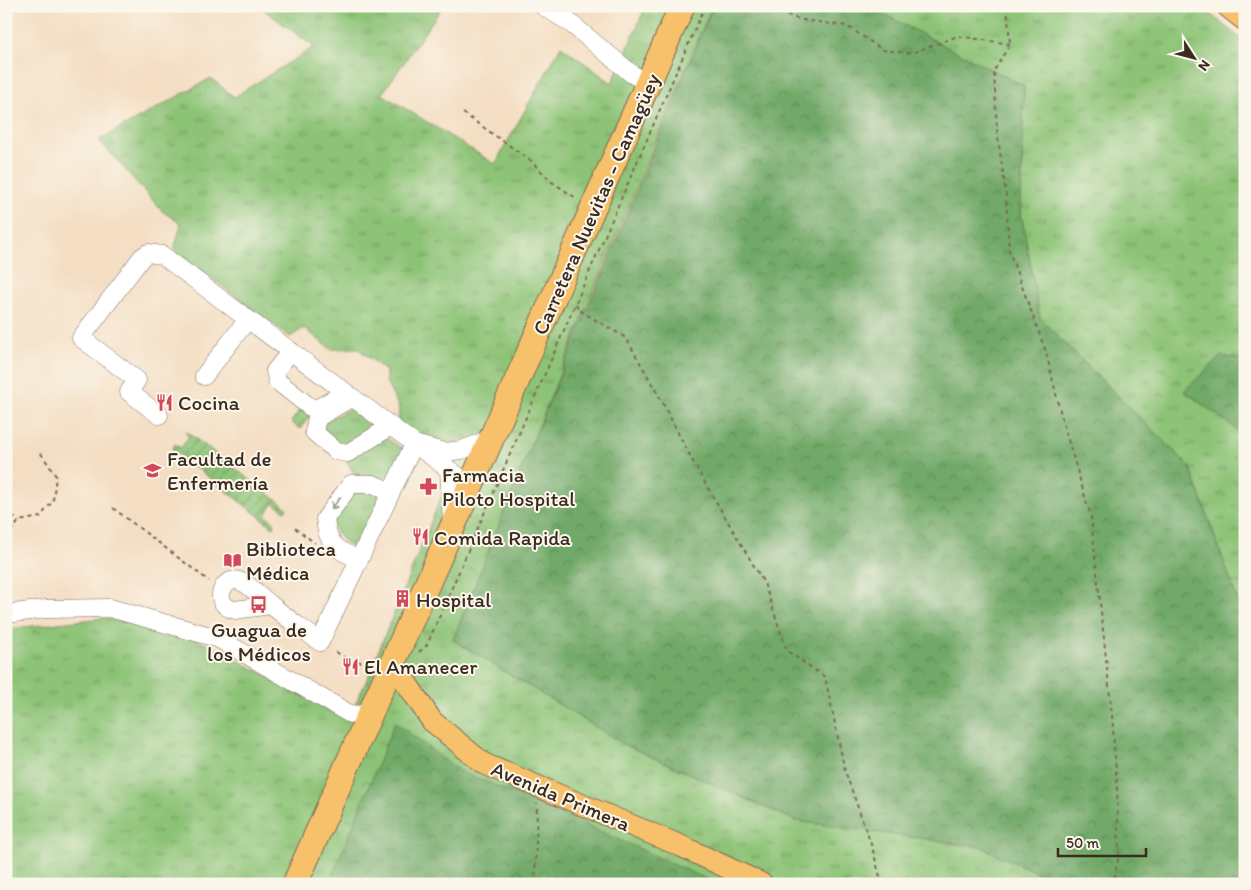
<svg xmlns="http://www.w3.org/2000/svg" width="1251" height="890" font-family="Itim,sans-serif">
	<style>
		.grass { fill: url(#grass-tufts); stroke: #64764a }
		.forest { fill: url(#forest-crowns); stroke: #566a42 }
		.garden { fill: url(#garden-furrows); stroke: #64764a }
		.lines { fill: none; stroke-linecap: round; stroke-linejoin: round }
		.minor-casing { stroke: #7c6958; stroke-width: 19 }
		.major-casing { stroke: #7c6958; stroke-width: 23 }
		.highway-casing { stroke: #7c6958; stroke-width: 27 }
		.path { stroke: #7c6958; stroke-width: 2; stroke-dasharray: 4 4; stroke-linecap: butt }
		.minor { stroke: #fff; stroke-width: 18 }
		.major { stroke: #f6c16b; stroke-width: 21 }
		.highway { stroke: #f6c16b; stroke-width: 25 }
		.oneway { stroke: #a79f9a }
		.labels { text-anchor: middle; dominant-baseline: central; stroke-width: 4; stroke-linejoin: round; paint-order: stroke }
		.street-label { font-size: 21px; fill: #3b2a1e; stroke: #fbf7ec }
		.poi-label { font-size: 21px; fill: #3b2a1e; stroke: #fbf7ec; text-anchor: start }
	</style>
	<defs>
		<pattern id="grass-tufts" width="24" height="20" patternUnits="userSpaceOnUse" patternTransform="scale(1.25)"><rect width="24" height="20" fill="#8cc376"/><path d="M3 7l-1-3M5 7V3M7 7l1-3M15 17l-1-3M17 17v-4M19 17l1-3" fill="none" stroke="#749f60"/></pattern>
		<pattern id="forest-crowns" width="20" height="18" patternUnits="userSpaceOnUse" patternTransform="scale(1.25)"><rect width="20" height="18" fill="#71a967"/><path d="M2 6a3 3 0 1 1 6 0M12 15a3 3 0 1 1 6 0" fill="none" stroke="#5e8a54"/></pattern>
		<pattern id="garden-furrows" width="10" height="10" patternUnits="userSpaceOnUse" patternTransform="scale(1.25)"><rect width="10" height="10" fill="#8cc376"/><path d="M-1 1l2-2M0 10L10 0M9 11l2-2" fill="none" stroke="#749f60"/></pattern>
	</defs>
	<rect width="100%" height="100%" fill="#fbf7ec"/>
	<filter id="ink" filterUnits="userSpaceOnUse"><feTurbulence type="fractalNoise" baseFrequency=".02" numOctaves="2"/><feDisplacementMap in="SourceGraphic" scale="10" xChannelSelector="R" yChannelSelector="G"/><feConvolveMatrix kernelMatrix="1 2 1 2 8 2 1 2 1" color-interpolation-filters="sRGB"/></filter>
	<filter id="wash" filterUnits="userSpaceOnUse"><feTurbulence type="fractalNoise" baseFrequency=".0096" numOctaves="4" result="noise"/><feDisplacementMap in="SourceGraphic" scale="20" xChannelSelector="R" yChannelSelector="G"/><feGaussianBlur stdDeviation="1.12" result="paint"/><feColorMatrix in="noise" values="0 0 0 0 0 0 0 0 0 0 0 0 0 0 0 0 0 1.4 0 .05"/><feComposite in="paint" operator="in"/></filter>
	<g filter="url(#wash)">
		<rect width="100%" height="100%" fill="#f4dec3"/>
		<path class="grass" d="M259,6H443L382,94L495,164L561,46L612,83L646,6H712L605,262L453,640L627,746L796,821L981,847L1063,884H717L632,847L526,884H6V629L103,618L183,632L348,718L365,684L455,463L451,460L457,458L466,437C461,439 456,443 451,444C432,447 414,432 398,423L399,408L386,382V371L357,348L331,349L304,328L290,337L174,250L181,224L162,211L99,140L211,78L234,97L314,47Z
			M1200,6L1245,42V621L1190,467L1040,319L1021,213L1024,86L866,7Z
			M350,409L373,427L348,444L339,445L322,431L324,422Z
			M386,438L404,450L389,478L354,474L346,460Z
			M369,489L378,493L380,501L357,550C343,542 335,535 331,520L351,493Z"/>
		<path class="forest" d="M713,6H867L1024,86L1021,213L1040,319L1190,467L1245,621V884H1063L981,847L796,821L627,746L453,640L509,499Z
			M1221,356L1245,360V435L1184,391Z
			M395,722L459,771L535,802L717,884H329Z"/>
		<path class="garden" d="M302,407L312,414L300,429L291,422Z
			M186,431L287,508L285,511L274,503L265,515L275,523L273,527L172,449L175,444L181,448L189,436L185,433Z"/>
	</g>
	<g filter="url(#ink)">
		<g class="lines">
			<defs>
				<path id="minor" d="M543,6L569,22L632,74L649,84
					M291,351L275,371L277,381L310,407L318,408L332,400
					M204,376L248,319
					M352,397L317,418L314,432L336,451L348,453L391,426
					M159,415L129,392L137,380L81,338L142,257L148,253L162,255L471,486
					M449,470L452,523
					M359,559C337,551 327,544 325,519L351,484H373L391,492
					M271,605L235,610C224,608 217,599 223,588C226,582 233,579 239,581C248,583 262,598 270,604C286,618 303,629 320,642L414,444L444,452L462,450L493,438
					M6,614L46,609L110,608L217,638L350,714L361,715L373,707"/>
				<path id="major" d="M393,663L432,721L484,764L681,846L762,884"/>
				<path id="highway" d="M1230,6L1245,18
					M295,884L682,6"/>
			</defs>
			<use href="#minor" class="minor-casing"/>
			<use href="#major" class="major-casing"/>
			<use href="#highway" class="highway-casing"/>
			<path class="path" d="M756,6L802,20L847,26L883,50L912,53L958,36L1010,44
				M1007,6L1010,44L994,71L997,130L1006,195L1009,251L1046,352L1063,423L1091,517L1112,715L1117,786L1119,855L1113,884
				M463,113L530,160L552,182L576,198
				M576,304L579,310L626,338L660,398L698,471L764,583L787,651L825,677L845,771L872,847L882,884
				M113,508L209,581
				M6,511L19,521
				M295,528L315,543
				M6,538L19,521L40,517L53,501L56,476L40,452
				M336,652L350,661L374,663
				M419,652L427,645L705,6
				M535,884L537,803"/>
			<use href="#minor" class="minor"/>
			<use href="#major" class="major"/>
			<use href="#highway" class="highway"/>
		</g>
		<defs><path id="oneway-shaft" d="M-6 0H5M1.5-3L5.5 0L1.5 3" fill="none" stroke-width="1.6" stroke-linecap="round" stroke-linejoin="round" transform="scale(1.25)"/></defs>
		<use class="oneway" href="#oneway-shaft" transform="translate(336 503) rotate(127)"/>
	</g>
	<defs>
		<symbol id="restaurant-bare" viewBox="-9 -9 18 18"><path d="M-5-6h1v4h1v-4h1v4h1v-4h1v5L-1.5 .5V6h-2V.5L-5-1ZM5-6V6H3V1.5H1.5Q1.5-4 5-6Z" fill="#d1495b" stroke="#fbf7ec" stroke-width="2.5" paint-order="stroke"/></symbol>
		<symbol id="university-bare" viewBox="-9 -9 18 18"><path d="M0-5L7-2L0 1L-7-2ZM-4 1L0 2.5L4 1V4Q0 6-4 4Z" fill="#d1495b" stroke="#fbf7ec" stroke-width="2.5" paint-order="stroke"/></symbol>
		<symbol id="pharmacy-bare" viewBox="-9 -9 18 18"><path d="M-2-6h4v4h4v4h-4v4h-4v-4h-4v-4h4Z" fill="#d1495b" stroke="#fbf7ec" stroke-width="2.5" paint-order="stroke"/></symbol>
		<symbol id="library-bare" viewBox="-9 -9 18 18"><path d="M-6-4Q-3-5.5-.7-3.5V5Q-3 3-6 4ZM6-4Q3-5.5 .7-3.5V5Q3 3 6 4Z" fill="#d1495b" stroke="#fbf7ec" stroke-width="2.5" paint-order="stroke"/></symbol>
		<symbol id="building-bare" viewBox="-9 -9 18 18"><path d="M-4-6H4V6H1V3H-1V6H-4ZM-2.5-4.3h1.7v1.8h-1.7ZM.8-4.3h1.7v1.8H.8ZM-2.5-1h1.7V.8h-1.7ZM.8-1h1.7V.8H.8Z" fill="#d1495b" stroke="#fbf7ec" stroke-width="2.5" paint-order="stroke"/></symbol>
		<symbol id="bus-bare" viewBox="-9 -9 18 18"><path d="M-5-6H5V4H4V6H2V4H-2V6H-4V4H-5ZM-3.5-4V0h7V-4ZM-3.5 1.2v1.5H-2V1.2ZM2 1.2v1.5H3.5V1.2Z" fill="#d1495b" stroke="#fbf7ec" stroke-width="2.5" paint-order="stroke"/></symbol>
	</defs>
	<g fill-rule="evenodd">
		<use href="#restaurant-bare" x="152" y="390" width="25" height="25"/>
		<use href="#university-bare" x="140" y="458" width="25" height="25"/>
		<use href="#pharmacy-bare" x="416" y="474" width="25" height="25"/>
		<use href="#restaurant-bare" x="408" y="524" width="25" height="25"/>
		<use href="#library-bare" x="220" y="548" width="25" height="25"/>
		<use href="#building-bare" x="390" y="586" width="25" height="25"/>
		<use href="#bus-bare" x="246" y="592" width="25" height="25"/>
		<use href="#restaurant-bare" x="338" y="654" width="25" height="25"/>
	</g>
	<g class="labels">
		<g class="street-label">
			<text transform="translate(596 204) rotate(-66)">Carretera Nuevitas - Camagüey</text>
			<text transform="translate(561 796) rotate(23)">Avenida Primera</text>
		</g>
		<g class="poi-label">
			<text x="178" y="402">Cocina</text>
			<text x="167" y="458">Facultad de<tspan x="167" dy="24">Enfermería</tspan></text>
			<text x="442" y="474">Farmacia<tspan x="442" dy="24">Piloto Hospital</tspan></text>
			<text x="434" y="537">Comida Rapida</text>
			<text x="246" y="548">Biblioteca<tspan x="246" dy="24">Médica</tspan></text>
			<text x="416" y="599">Hospital</text>
			<text x="259" y="629" text-anchor="middle">Guagua de<tspan x="259" dy="24">los Médicos</tspan></text>
			<text x="364" y="666">El Amanecer</text>
		</g>
	</g>
	<rect width="1251" height="890" fill="none" stroke="#fbf7ec" stroke-width="25"/>
	<g transform="translate(1194 58) rotate(126)" stroke="#fbf7ec" stroke-width="4" paint-order="stroke">
	<path d="M0-4L9 19L0 12L-9 19Z" fill="#3b2a1e"/>
	<text y="-8" font-size="14" font-weight="bold" text-anchor="middle" fill="#3b2a1e">N</text>
	</g>
	<path d="M1058 848v8h88v-8" fill="none" stroke="#3b2a1e" stroke-width="2.5"/>
	<text x="1066" y="848" font-size="15" fill="#3b2a1e" stroke="#fbf7ec" stroke-width="4" paint-order="stroke">50 m</text>
</svg>
